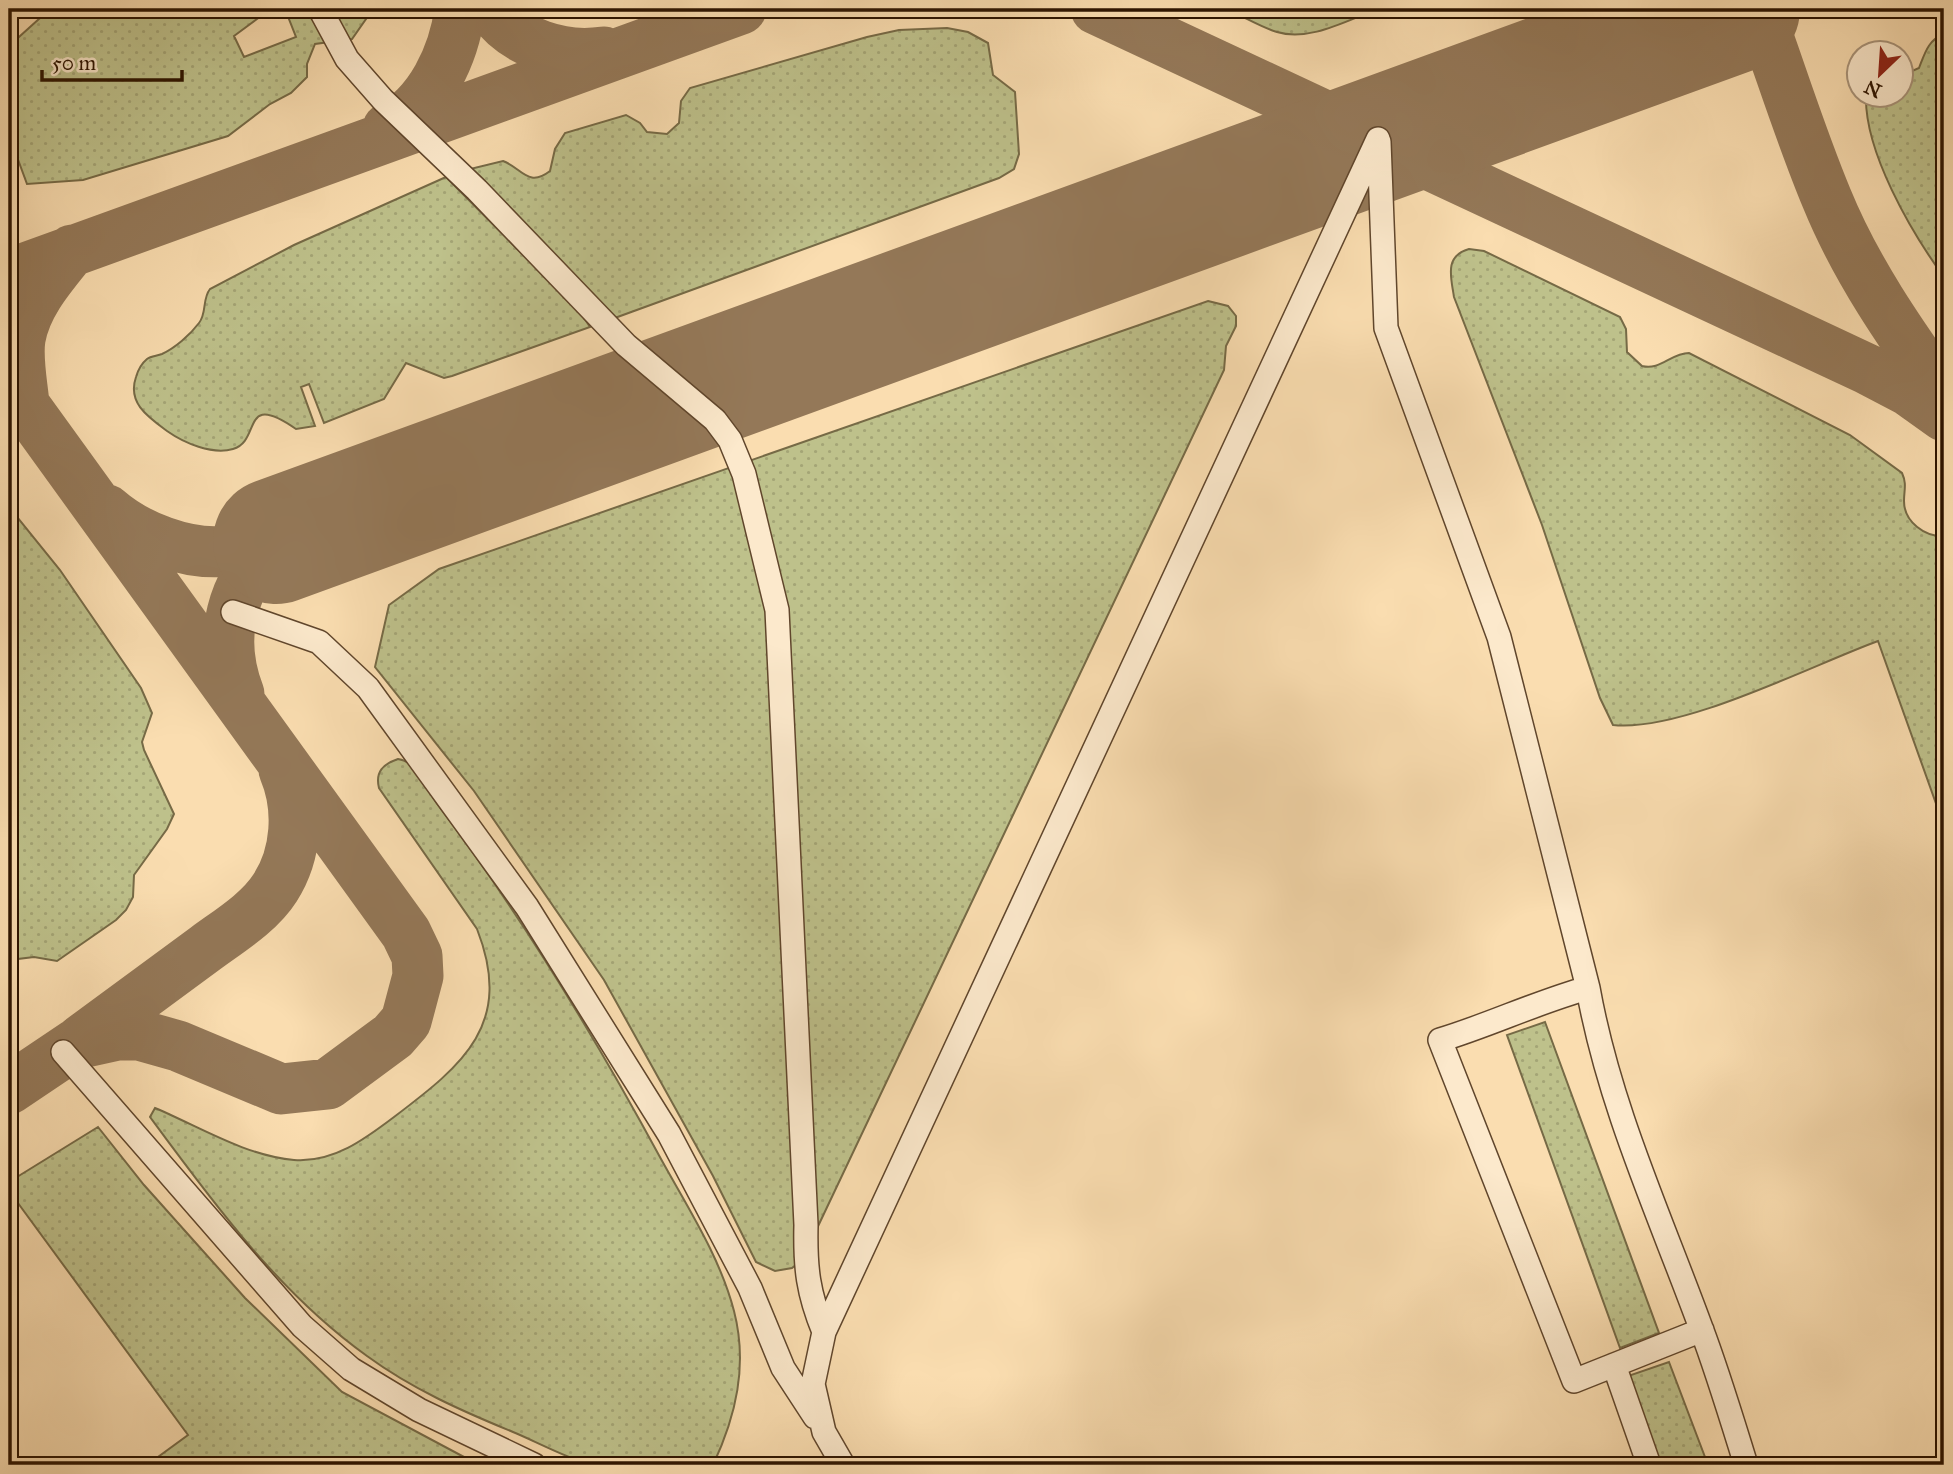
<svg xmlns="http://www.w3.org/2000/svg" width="1953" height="1474" font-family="'IM FELL Great Primer',serif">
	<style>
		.green { fill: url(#green-dots); stroke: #766a46; stroke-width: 2 }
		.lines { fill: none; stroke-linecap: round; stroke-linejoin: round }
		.taxiway { stroke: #947858; stroke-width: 51 }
		.runway { stroke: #947858; stroke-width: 126 }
		.minor-casing { stroke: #60462c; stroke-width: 26 }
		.minor { stroke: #fce9cc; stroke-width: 23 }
	</style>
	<defs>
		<pattern id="green-dots" width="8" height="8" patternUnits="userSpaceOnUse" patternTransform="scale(1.75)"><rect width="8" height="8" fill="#bec18b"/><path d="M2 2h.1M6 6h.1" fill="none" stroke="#a4a576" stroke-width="1.8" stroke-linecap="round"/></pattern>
	</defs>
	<rect width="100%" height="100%" fill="#faddb0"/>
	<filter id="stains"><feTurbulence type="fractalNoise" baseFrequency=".00286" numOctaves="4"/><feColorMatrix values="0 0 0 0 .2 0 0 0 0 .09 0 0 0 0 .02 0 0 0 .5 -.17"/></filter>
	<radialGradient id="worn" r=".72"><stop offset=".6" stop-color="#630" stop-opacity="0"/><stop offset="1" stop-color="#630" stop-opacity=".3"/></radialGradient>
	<path class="green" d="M50,9H263L261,16L234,36L244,57L296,37L285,9H373L352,39L315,44L307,64V77L291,93L270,104L228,136L83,180L27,184L9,135V46Z
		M1226,9H1378C1347,20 1310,42 1277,32C1260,27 1243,16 1226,9Z
		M947,28L968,32L988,43L993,75L1015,92L1019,154L1014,169L999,178L612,319L470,169L503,161C522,168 528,188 550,171L555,149L565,133L626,115L640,123L647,132L667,134L679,123L681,101L690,88L867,37L899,30Z
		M1944,34V277C1911,232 1864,151 1866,95L1900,94L1901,76L1919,68C1925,53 1928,40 1944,34Z
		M446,177L580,312L590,327L452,376L444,378L406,363L384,399L324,423L309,384L301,387L315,426L296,429C240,390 262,441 233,449C212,455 184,443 167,431C148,417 127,403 136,377C138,370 141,364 147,359C151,356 157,356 162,354C175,348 190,335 199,323C207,313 202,299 210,289L294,245Z
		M1469,249L1484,251L1620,317L1626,329L1627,352L1642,366C1660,371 1671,353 1689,353L1850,435L1902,473C1907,484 1904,490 1904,501C1904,522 1925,537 1944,536V826L1878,641C1810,666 1682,732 1613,725L1600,698L1542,525L1454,297C1451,277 1444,256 1469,249Z
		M1208,301L1228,306L1236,316V326L1226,346L1224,370L802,1260L792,1268L775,1271L756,1262L713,1176L604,980L474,791L375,667L389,605L439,569Z
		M9,507L60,570L95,621L141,688L152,713L142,742L144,750L174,814L167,829L134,875L133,897L126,910L116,920L57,961L34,957L18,959L9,978Z
		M398,759C420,762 426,789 438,805C522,916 595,1037 661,1159C688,1208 720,1257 734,1311C748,1365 736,1416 713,1465C675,1465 635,1469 596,1465C576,1463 533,1440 513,1432C462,1411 412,1389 367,1356C279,1293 214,1204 150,1117L155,1108C198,1126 246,1156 294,1160C333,1163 365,1139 394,1117C464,1064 514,1024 477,929L379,788C375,772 383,764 398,759Z
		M1545,1022L1659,1333L1620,1348L1507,1035Z
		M98,1127L144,1185L245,1298L342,1392L479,1465H147L188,1435L15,1199L17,1177Z
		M1669,1362L1708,1465H1661L1628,1376Z"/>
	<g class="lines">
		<path class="taxiway" d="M491,9C516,44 562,58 604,52
			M1096,9L1867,369L1909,391L1944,416
			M1758,9C1781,72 1801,137 1827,199C1856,270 1900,333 1944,395
			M388,128C431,105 454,55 460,9
			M9,274L741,9
			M9,384L406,933L417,956L418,976L406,1021L393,1036L328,1084L281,1089L178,1046L139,1035H117L76,1044L9,1089
			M24,404C22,383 17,359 20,339C26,304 51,276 72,250
			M107,510C137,536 187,556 228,551C244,549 260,545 276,541
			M239,694C217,637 231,583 276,541
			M81,1040C123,1009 165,978 206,948C229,931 259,913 275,888C297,854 300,808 284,770"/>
		<path class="runway" d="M276,541L1737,9"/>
		<defs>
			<path id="minor" d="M320,9L347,59L383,100L477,190L626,345L715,420L730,440L744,474L777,610L806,1225C805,1268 808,1293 824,1332
				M1379,142L1386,328L1499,637L1588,988C1609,1106 1660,1216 1701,1328C1718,1373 1732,1420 1746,1465
				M233,612L319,642L368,688L527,907L669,1134L750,1288L783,1368L815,1417
				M1588,988C1537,1002 1490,1025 1440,1040L1574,1381L1702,1330
				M63,1052L302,1326L351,1369L419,1410L534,1465
				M1614,1365L1649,1465
				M843,1465L824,1432L813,1384L824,1332L1378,139"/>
		</defs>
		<use href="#minor" class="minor-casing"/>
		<use href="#minor" class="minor"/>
	</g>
	<rect width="1953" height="1474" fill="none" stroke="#faddb0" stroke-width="35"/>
	<rect x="10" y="10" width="1932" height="1453" fill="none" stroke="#2d1400" stroke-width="3.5"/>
	<rect x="18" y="18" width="1918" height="1439" fill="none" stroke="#2d1400" stroke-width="2"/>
	<g transform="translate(1880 74) rotate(205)"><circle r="33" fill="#fce9cc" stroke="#a9947a" stroke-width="2"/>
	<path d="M0-5L12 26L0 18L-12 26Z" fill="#8f2418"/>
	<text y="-10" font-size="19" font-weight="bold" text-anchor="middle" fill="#2d1400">N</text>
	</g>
	<path d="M42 70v10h140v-10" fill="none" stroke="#2d1400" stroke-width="3.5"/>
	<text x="52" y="70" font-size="21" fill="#2d1400" stroke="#fce9cc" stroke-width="5" paint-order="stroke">50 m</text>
	<rect width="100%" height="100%" filter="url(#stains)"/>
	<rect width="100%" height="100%" fill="url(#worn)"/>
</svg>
